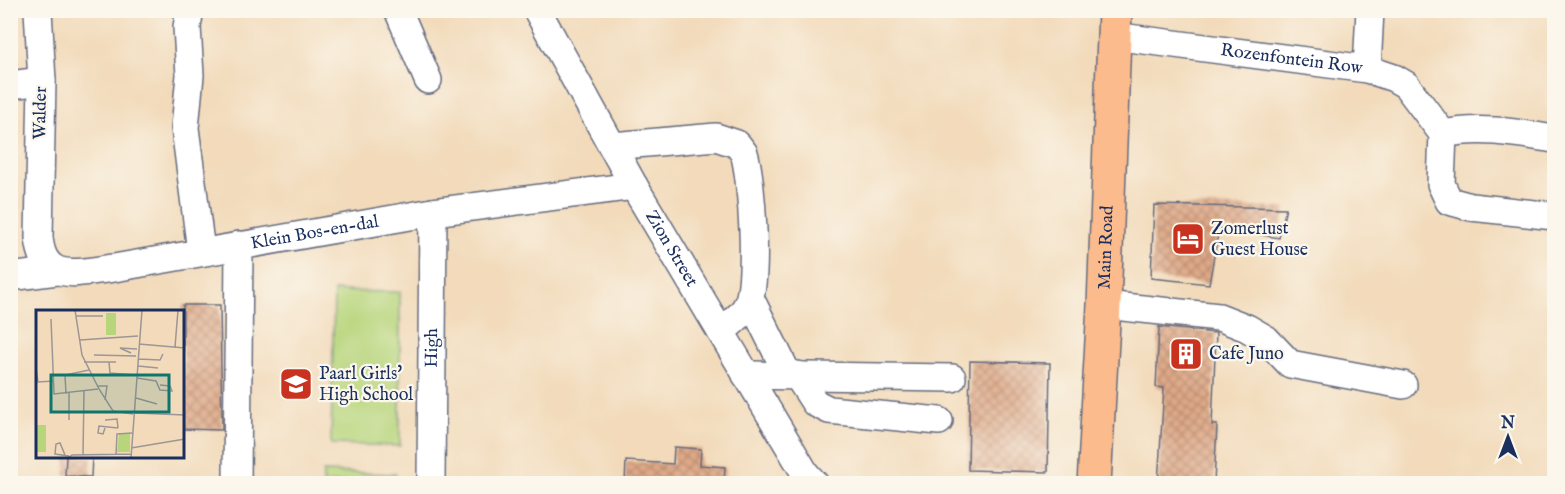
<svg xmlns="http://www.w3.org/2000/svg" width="1565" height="494" font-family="'IM FELL English',serif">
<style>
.pitch{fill:#b7d57b;stroke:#69826c;stroke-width:1.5}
.building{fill:url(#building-cross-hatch)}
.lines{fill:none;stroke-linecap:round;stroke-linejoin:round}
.minor-casing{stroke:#666b7e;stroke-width:30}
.major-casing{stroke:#666b7e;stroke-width:36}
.minor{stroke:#fff;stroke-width:27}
.major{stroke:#fbbb8c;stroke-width:33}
.labels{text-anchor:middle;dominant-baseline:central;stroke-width:4.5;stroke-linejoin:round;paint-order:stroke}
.street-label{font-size:18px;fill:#1b2f5e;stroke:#fbf7ec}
.poi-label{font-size:18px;fill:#1b2f5e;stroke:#fbf7ec;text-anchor:start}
.inset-road{fill:none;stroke:#9c9695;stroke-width:1.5}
.view{fill:#0f766e;fill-opacity:0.15;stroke:#0f766e;stroke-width:3}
.inset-edge{fill:none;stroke:#1b2f5e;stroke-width:3}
</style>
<defs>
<pattern id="building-cross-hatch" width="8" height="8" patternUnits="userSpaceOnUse" patternTransform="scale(1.5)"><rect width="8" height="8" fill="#dfa987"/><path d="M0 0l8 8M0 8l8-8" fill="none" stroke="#b48a72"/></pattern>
</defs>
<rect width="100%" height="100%" fill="#fbf7ec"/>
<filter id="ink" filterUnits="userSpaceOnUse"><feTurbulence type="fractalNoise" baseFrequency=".0167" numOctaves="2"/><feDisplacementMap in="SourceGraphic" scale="12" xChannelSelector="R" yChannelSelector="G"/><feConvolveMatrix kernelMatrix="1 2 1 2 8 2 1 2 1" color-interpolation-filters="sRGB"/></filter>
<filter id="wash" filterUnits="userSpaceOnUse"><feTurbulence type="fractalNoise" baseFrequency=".008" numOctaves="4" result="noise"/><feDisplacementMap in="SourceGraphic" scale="24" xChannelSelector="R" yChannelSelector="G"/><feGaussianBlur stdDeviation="1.35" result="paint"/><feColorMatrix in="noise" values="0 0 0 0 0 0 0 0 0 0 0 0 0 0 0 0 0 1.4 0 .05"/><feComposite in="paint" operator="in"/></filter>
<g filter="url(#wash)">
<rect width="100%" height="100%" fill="#f2daba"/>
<path class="pitch" d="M334 291 400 292V446L331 444Z
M323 472 396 474V483H323Z"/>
<g id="blocks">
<path class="building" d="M1154 205 1286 208 1279 238 1219 228 1209 284 1151 278Z
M183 305H220L222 430 183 429Z
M1159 327 1216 333 1212 425H1217L1214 483H1158L1164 388 1156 387Z
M970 361 1050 363 1048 472 968 470Z
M674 447 701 449 700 465 725 467 724 483H625L626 461 673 464Z
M66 456H92L91 477 65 476Z"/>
</g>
</g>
<g filter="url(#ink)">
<use href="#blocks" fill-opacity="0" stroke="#666b7e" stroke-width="1.5"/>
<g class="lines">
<defs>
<g id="minor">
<path id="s1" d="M38 10 42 81 39 237C43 285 78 272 114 268L433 212 634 186"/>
<path d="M190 10 187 27 190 75 185 128 201 251"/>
<path d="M398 10 428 80"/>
<path id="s2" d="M537 10 634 186 805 473 815 484"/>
<path id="s3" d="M1113 36 1367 69 1394 78 1406 85 1443 134 1441 184 1449 201 1471 207 1554 216"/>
<path d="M1367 69 1370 10"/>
<path d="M10 85 42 81"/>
<path d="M1443 134C1481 126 1517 133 1554 139"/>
<path d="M612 146 716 137 737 144 744 153C752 177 759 284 747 305 742 316 729 324 721 332"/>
<path d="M10 277 57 271"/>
<path d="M750 298 788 375"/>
<path d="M1104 305 1219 317 1247 328 1266 339 1290 364 1403 385"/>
<path d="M746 375 952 378"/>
<path d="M797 375 815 403 829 410 939 421"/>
<path d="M237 484 239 245"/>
<path id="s4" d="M431 484 433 212"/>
</g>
<g id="major">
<path id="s5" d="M1094 484 1104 305 1115 10"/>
</g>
</defs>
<use href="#minor" class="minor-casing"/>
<use href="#major" class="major-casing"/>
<use href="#minor" class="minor"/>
<use href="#major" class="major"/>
</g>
</g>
<defs>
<symbol id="hotel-square" viewBox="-11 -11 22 22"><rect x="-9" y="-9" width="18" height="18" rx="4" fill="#c8321e" stroke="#fbf7ec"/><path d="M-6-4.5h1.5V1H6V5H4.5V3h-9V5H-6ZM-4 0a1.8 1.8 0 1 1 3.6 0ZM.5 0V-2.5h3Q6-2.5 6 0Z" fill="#fff"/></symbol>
<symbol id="building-square" viewBox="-11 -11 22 22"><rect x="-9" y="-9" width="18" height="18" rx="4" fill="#c8321e" stroke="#fbf7ec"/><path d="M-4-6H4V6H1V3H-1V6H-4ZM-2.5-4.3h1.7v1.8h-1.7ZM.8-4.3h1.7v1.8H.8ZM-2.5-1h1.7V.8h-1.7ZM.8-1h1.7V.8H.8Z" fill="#fff"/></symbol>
<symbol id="school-square" viewBox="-11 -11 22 22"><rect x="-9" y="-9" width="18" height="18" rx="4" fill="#c8321e" stroke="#fbf7ec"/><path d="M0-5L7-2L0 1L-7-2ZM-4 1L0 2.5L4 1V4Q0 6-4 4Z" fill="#fff"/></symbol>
</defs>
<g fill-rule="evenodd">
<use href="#hotel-square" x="1169" y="220" width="38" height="38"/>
<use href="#building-square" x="1167" y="335" width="38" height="38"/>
<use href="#school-square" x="277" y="365" width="38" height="38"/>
</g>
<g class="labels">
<g class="street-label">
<text stroke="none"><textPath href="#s3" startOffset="180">Rozenfontein Row</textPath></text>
<text transform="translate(41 113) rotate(-89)">Walder</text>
<text stroke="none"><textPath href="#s1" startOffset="528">Klein Bos-en-dal</textPath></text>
<text stroke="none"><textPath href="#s5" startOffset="237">Main Road</textPath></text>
<text stroke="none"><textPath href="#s2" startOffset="274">Zion Street</textPath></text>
<text stroke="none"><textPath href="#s4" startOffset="136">High</textPath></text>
</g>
<g class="poi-label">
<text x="1211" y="229">Zomerlust<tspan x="1211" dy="21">Guest House</tspan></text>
<text x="1209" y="354">Cafe Juno</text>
<text x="319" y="374">Paarl Girls'<tspan x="319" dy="21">High School</tspan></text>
</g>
</g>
<g transform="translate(36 310)">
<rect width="148" height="148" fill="#f2daba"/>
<path d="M83 124H94V142H81Z" fill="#b7d57b"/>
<path d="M70 3H80V14H75H80V25H70ZM0 115H10V142H0Z" fill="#b7d57b"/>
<path class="inset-road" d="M39 0 46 45 63 79 77 101 97 104M40 6H67M15 9 18 84 62 79M44 30 102 26M103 34 149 38M139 37 142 0M95 43 84 38 101 39M58 45 100 46M102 49 124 50 127 44M48 52H80M73 52 74 63 99 65M102 56 122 58M0 59 2 72 18 71M101 68 120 71 124 80 136 81 134 76 124 75M61 76H71L69 90M30 84 29 65 53 60M100 88 121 94M99 103 149 105M33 110V83M69 110 81 109 82 118M69 118 67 124 62 123 63 116 82 118M95 138 149 129M80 144 81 124 96 123M29 145 24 133 20 134 19 144 33 146M47 145 48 81M32 148 36 145 95 144M95 148 106 0"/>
<path class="view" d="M15 65H133V102H15Z"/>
<rect width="148" height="148" class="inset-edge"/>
</g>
<rect width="1565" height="494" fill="none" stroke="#fbf7ec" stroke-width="36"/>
<g transform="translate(1508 437)" stroke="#fbf7ec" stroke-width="4.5" paint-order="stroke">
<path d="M0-4.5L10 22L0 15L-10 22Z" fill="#1b2f5e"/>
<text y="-9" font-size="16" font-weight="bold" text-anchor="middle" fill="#1b2f5e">N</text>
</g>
</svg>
